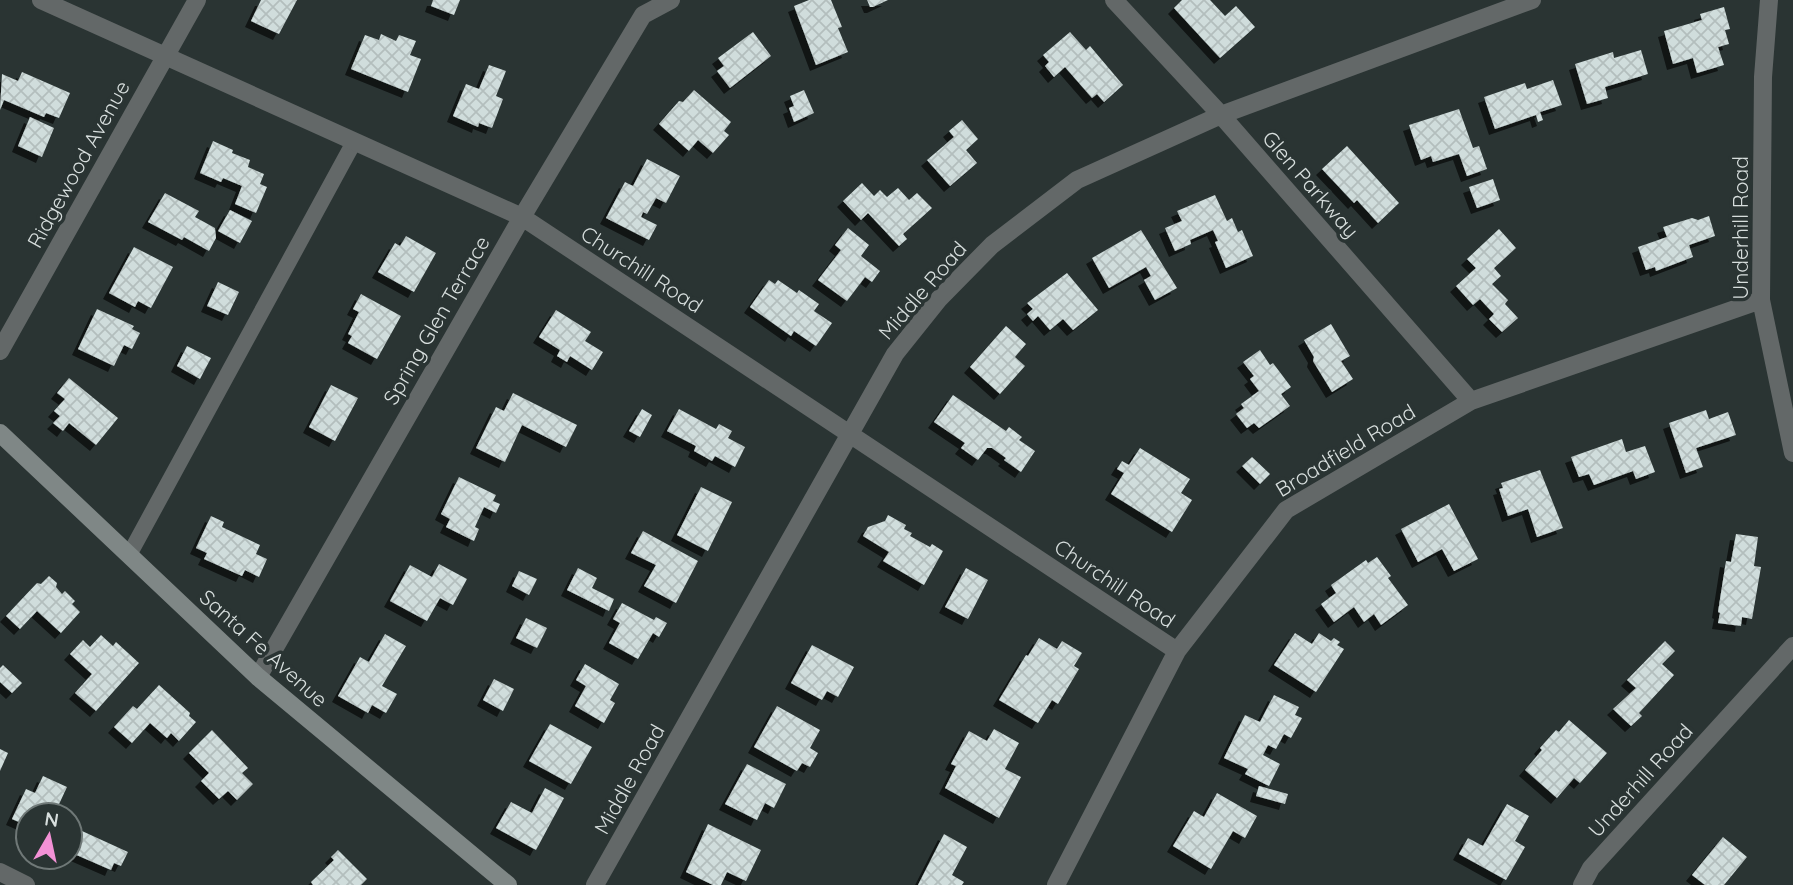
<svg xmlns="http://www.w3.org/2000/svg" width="1793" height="885" font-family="Quicksand,sans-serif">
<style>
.building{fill:url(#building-cross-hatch);filter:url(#shadow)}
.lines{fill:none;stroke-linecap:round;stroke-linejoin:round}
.lane{stroke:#636868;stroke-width:16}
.street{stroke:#636868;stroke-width:18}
.secondary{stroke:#7f8786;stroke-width:18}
.labels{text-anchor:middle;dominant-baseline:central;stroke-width:7;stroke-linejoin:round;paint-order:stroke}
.street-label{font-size:21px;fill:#d7dedd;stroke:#2a3433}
</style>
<defs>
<pattern id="building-cross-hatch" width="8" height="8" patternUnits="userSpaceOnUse" patternTransform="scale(1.75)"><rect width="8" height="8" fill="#d0dddc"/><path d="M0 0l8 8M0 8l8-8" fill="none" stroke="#b3bebd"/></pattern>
<filter id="shadow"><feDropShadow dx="-6" dy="6" stdDeviation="0" flood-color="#0009"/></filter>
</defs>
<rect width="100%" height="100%" fill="#2a3433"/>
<path class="building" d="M261 0H297L279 34 251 21Z
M433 0H460L454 15 431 6Z
M809 0H831L842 27 838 28 848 52 816 65 794 6Z
M867 0H888L873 7H870Z
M1182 0H1210L1225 16 1236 6 1255 27 1220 58 1174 8Z
M1724 7 1730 29 1725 30 1729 44 1718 47 1724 65 1697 73 1693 58 1673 64 1664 31 1702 20 1700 14Z
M753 32 771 56 730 88 717 71 724 66 718 58Z
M1070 32 1086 50 1090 46 1123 85 1104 102 1097 94 1092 98 1065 67 1054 77 1045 66 1049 62 1043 55Z
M381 34 396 41 399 35 416 41 410 55 421 59 408 92 351 69 365 35 379 40Z
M1641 50 1648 74 1605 87 1608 98 1587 104 1575 64 1613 52 1614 58Z
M489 65 506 71 496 96 503 99 492 128 479 123 478 127 453 116 466 84 479 89Z
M22 72 70 93 59 118 46 113 44 117 4 100 0 110 2 74 18 81Z
M1553 80 1562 105 1540 112 1543 120 1538 122 1536 115 1495 129 1484 97 1525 83 1527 89Z
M694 90 731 122 724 131 729 135 713 153 698 140 689 151 659 124 679 101 683 102Z
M804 90 814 113 794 122 789 108 794 106 790 96Z
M1459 109 1473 148 1479 146 1487 169 1467 176 1459 154 1433 162 1431 156 1421 160 1409 125Z
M30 117 54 128 42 157 18 146Z
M962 120 978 139 966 150 977 163 950 186 927 160 954 137 949 131Z
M213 141 233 150 232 153 250 160 248 167 264 174 260 184 267 187 256 213 235 204 242 186 223 178 221 182 200 173Z
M1347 146 1399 203 1378 223 1357 200 1354 203 1322 169Z
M647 159 680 176 666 203 656 198 647 214 643 212 641 217 657 225 649 240 606 218 625 182 633 186Z
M1493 179 1500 200 1477 208 1469 187Z
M862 183 874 196 880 190 887 197 898 188 909 200 917 193 932 208 903 234 907 239 899 246 868 213 861 220 843 201Z
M165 193 199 211 195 217 215 228 216 238 209 251 184 237 182 240 148 222Z
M1215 195 1227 221 1232 218 1238 232 1242 230 1253 256 1226 268 1215 242 1218 241 1213 230 1190 240 1191 244 1175 251 1165 228 1182 221 1177 211Z
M230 210 252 221 240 243 218 231Z
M1709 216 1715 236 1689 245 1693 257 1656 271 1655 267 1646 270 1638 247 1667 237 1663 227 1692 218 1698 220Z
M848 228 869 245 861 256 880 271 872 282 865 277 847 301 818 280 841 250 835 245Z
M1499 229 1516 248 1494 268 1501 276 1492 284 1508 300 1505 304 1518 318 1502 332 1489 319 1494 314 1480 299 1473 305 1456 286 1476 268 1467 259Z
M1141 230 1177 288 1155 300 1144 280 1151 276 1146 267 1109 288 1092 258Z
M406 236 436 253 414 292 378 272 395 243 400 246Z
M134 247 173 267 151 308 138 301 135 307 109 293Z
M1067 273 1098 310 1073 330 1063 319 1050 330 1038 316 1033 321 1027 314 1033 309 1027 303Z
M769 280 775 284 778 280 797 293 799 290 819 304 814 311 832 323 816 346 794 331 791 336 750 307Z
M218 282 239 292 228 315 207 306Z
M361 294 401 316 377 359 348 343 352 336 348 334 359 312 353 309Z
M97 309 134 326 132 329 140 333 132 349 124 345 114 366 78 349Z
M556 310 591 332 585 341 603 352 592 370 570 356 567 362 557 356 560 350 539 337Z
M1331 324 1350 356 1341 361 1353 379 1332 392 1313 361 1314 357 1304 340Z
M1006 326 1026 344 1015 357 1025 366 1000 394 970 367Z
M187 346 211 358 200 379 177 366Z
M1260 350 1270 365 1273 363 1291 387 1281 394 1290 406 1259 428 1254 423 1247 428 1236 414 1244 408 1241 404 1259 391 1250 379 1254 376 1243 362Z
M69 378 118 418 96 445 69 423 63 431 53 423 60 416 54 411 65 399 57 393Z
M331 385 358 398 335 441 309 427Z
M513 393 577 425 566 447 522 425 505 462 476 448 496 407 504 411Z
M953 395 1006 431 1009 427 1022 437 1019 440 1035 451 1021 472 1004 460 1006 458 992 448H987L978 460 961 448 965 443 934 422Z
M642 409 652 415 640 437 629 431Z
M679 409 716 429 719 424 732 431 728 438 745 447 735 467 715 456 712 461 694 451 696 446 667 431Z
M1706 410 1709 419 1728 412 1736 435 1696 448 1703 467 1686 473 1669 423Z
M1622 439 1626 452 1645 446 1655 472 1636 479 1633 471 1594 485 1589 474 1579 477 1571 457Z
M1140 448 1190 479 1181 493 1192 500 1172 532 1111 494 1124 473 1117 469 1122 461 1129 465Z
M1252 457 1270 474 1260 484 1242 466Z
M1540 470 1563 528 1537 537 1528 509 1508 516 1499 489 1503 488 1501 483Z
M459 477 496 495 493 501 500 504 496 513 484 507 475 527 479 529 474 541 446 527 450 519 441 514Z
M701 487 732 502 708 551 677 535Z
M1449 504 1478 559 1454 571 1442 549 1418 562 1401 529Z
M888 515 906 525 904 529 912 533 910 536 930 547 932 544 943 551 924 585 883 561 889 552 863 536 868 527 885 521Z
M211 516 224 522 222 527 260 545 256 554 267 559 259 577 245 570 242 576 204 559 207 553 196 548Z
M643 531 698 561 676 603 644 586 656 565 631 553Z
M1736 534 1758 537 1754 566 1761 567 1752 619 1742 617 1741 626 1718 623 1720 613 1718 612 1726 561 1731 562Z
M1377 557 1391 576 1388 578 1408 605 1381 625 1374 614 1364 622 1354 607 1334 622 1321 604 1336 593 1331 585 1366 560 1368 563Z
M439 564 467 579 453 605 440 598 427 621 390 601 410 565 432 577Z
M578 568 597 578 592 588 614 599 609 611 567 590Z
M966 568 988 580 968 619 945 607Z
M519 571 537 579 529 595 512 586Z
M49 576 57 583 56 587 62 594 65 591 75 601 72 604 80 612 61 633 37 611 20 629 6 616 37 583 41 584Z
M622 603 654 620 656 617 667 623 659 637 653 633 638 659 609 643 620 623 613 619Z
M526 618 547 628 537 648 516 638Z
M1295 633 1312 644 1319 633 1331 641 1334 638 1340 642 1337 645 1344 649 1316 692 1274 665Z
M385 634 406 646 382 686 397 694 386 713 372 705 368 713 338 696 360 657 369 662Z
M101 635 113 646 116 642 139 663 96 711 75 693 92 674 70 654 83 640 90 647Z
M1039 638 1057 649 1062 641 1082 653 1074 666 1079 669 1058 704 1052 700 1038 723 999 700 1026 655 1028 656Z
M1665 641 1675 651 1662 664 1674 675 1639 713 1642 716 1631 726 1613 709 1636 688 1627 680Z
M812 645 854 667 838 697 827 691 822 700 791 683Z
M585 664 619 684 610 700 615 703 604 723 575 706 586 686 576 680Z
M3 665 22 683 12 693 0 682V668Z
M494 679 514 689 503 711 483 700Z
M159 685 190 713 189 716 196 722 179 741 171 733 167 738 150 723 132 743 114 727 133 706 137 709Z
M1274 695 1299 707 1295 715 1302 718 1291 738 1284 734 1276 749 1268 745 1263 755 1280 764 1269 786 1245 774 1248 769 1224 758 1245 715 1260 722Z
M777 706 820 730 810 748 818 753 810 767 802 763 797 771 754 747Z
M1569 720 1607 753 1580 783 1574 778 1557 798 1525 770 1542 750 1540 748 1556 730 1559 732Z
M550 724 592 747 571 784 529 761Z
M994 729 1019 743 1005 769 1021 777 999 818 945 788 956 766 951 764 969 731 987 741Z
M212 730 248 768 242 773 253 784 237 800 228 791 219 799 201 781 209 773 189 753Z
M0 749 8 753 0 771Z
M747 764 786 784 774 808 765 803 757 820 725 804Z
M43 776 67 787 54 815H28V826L12 819 26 789 35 793Z
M1259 786 1288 794 1285 804 1256 796Z
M545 788 564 798 536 850 496 828 511 802 532 813Z
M1217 793 1257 816 1245 838 1233 831 1211 869 1173 846 1194 811 1204 817Z
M1507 804 1529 816 1515 841 1525 847 1506 880 1459 854 1468 838 1483 846Z
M708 824 761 850 746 881 727 872 721 885H713L686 872Z
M82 831 128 852 121 866 114 863 111 870 72 853Z
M944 834 967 847 952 875 964 882 962 885H918Z
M1723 837 1747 857 1724 885H1705L1692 875Z
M338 850 367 879 361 885H313L311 882 334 860 331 857Z"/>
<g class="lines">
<path class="lane" d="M129 555 354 142"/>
<path class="street" d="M41 0 522 217 1177 651
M1114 0 1221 115 1471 401
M1769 0 1763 77 1761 300 1793 453
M0 351 197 0
M258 677 522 217 643 15 671 0
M0 872 26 885
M595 885 895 354 939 299 992 245 1077 180 1221 115 1532 0
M1056 885 1177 651 1286 510 1471 401 1761 300
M1582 885 1591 868 1793 646"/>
<path class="secondary" d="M0 433 258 677 508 885"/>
</g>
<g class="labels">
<g class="street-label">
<text transform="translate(78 164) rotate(-61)">Ridgewood Avenue</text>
<text transform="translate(1311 184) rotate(49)">Glen Parkway</text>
<text transform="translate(1740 228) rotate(-90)">Underhill Road</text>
<text transform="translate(642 269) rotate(33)">Churchill Road</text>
<text transform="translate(922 290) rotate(-49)">Middle Road</text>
<text transform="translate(436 320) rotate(-60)">Spring Glen Terrace</text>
<text transform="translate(1345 450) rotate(-31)">Broadfield Road</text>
<text transform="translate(1115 583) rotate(34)">Churchill Road</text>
<text transform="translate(264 648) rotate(42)">Santa Fe Avenue</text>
<text transform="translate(629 779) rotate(-61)">Middle Road</text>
<text transform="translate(1640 780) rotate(-48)">Underhill Road</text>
</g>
</g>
<g transform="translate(49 836) rotate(9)"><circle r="33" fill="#2a3433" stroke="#6f7877" stroke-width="2"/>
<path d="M0-5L12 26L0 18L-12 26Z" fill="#f391d6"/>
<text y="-10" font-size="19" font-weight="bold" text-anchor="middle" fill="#d7dedd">N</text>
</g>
</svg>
